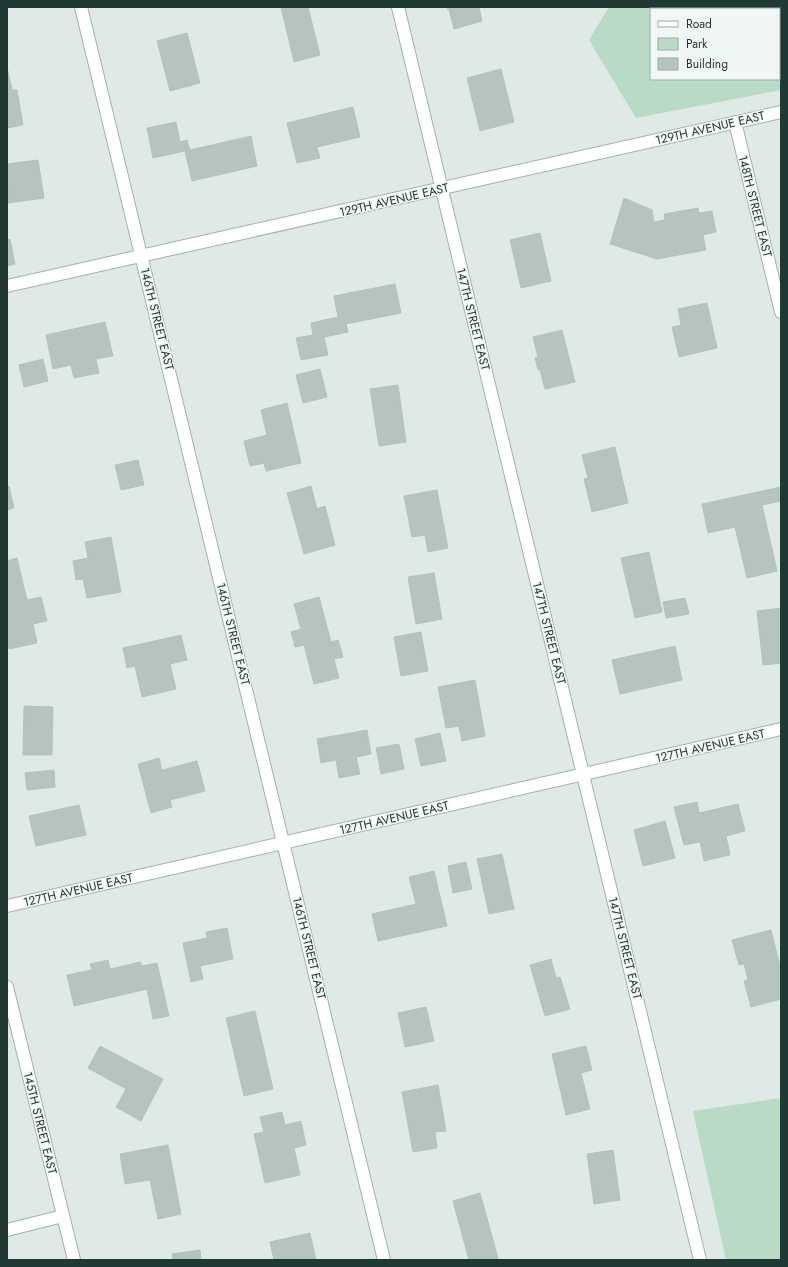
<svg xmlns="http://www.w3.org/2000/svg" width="788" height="1267" font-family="Jost,sans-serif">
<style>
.green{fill:#b9dac4;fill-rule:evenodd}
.building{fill:#b5c4bf;stroke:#b2c3bd}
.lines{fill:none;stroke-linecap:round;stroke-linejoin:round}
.street-casing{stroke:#a2b1ad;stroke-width:14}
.street{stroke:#fff;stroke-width:12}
.labels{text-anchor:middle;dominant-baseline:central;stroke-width:3;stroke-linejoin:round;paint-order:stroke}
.street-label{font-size:12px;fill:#213934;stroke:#eff6f3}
</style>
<rect width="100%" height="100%" fill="#dfeae6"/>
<path class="green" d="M609 7H781V90L636 118 589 40ZM651 9H779V79H651Z
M781 1098V1260H726L693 1111Z"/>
<path class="building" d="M281 7H308L320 55 294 62Z
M447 7H479L482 21 454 29 449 9 448 10Z
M187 33 200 83 170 91 157 41Z
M501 69 514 122 480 131 467 78Z
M7 71H8L12 90H17L23 125 7 128Z
M353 107 360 137 317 147 320 158 297 163 287 123Z
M176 122 180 142 187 140 190 150 251 136 257 166 192 181 185 151 153 158 147 128Z
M38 160 44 198 8 203 7 164Z
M624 198 652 210 654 222 665 220 664 214 698 208 699 213 712 211 716 232 703 235 706 250 657 259 610 244Z
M540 233 551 281 521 288 510 240Z
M10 239 15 264 7 266V240Z
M395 284 401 313 346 324 348 332 324 337 328 355 301 360 296 338 313 335 311 323 338 317 334 296Z
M707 303 717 348 679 357 672 327 681 325 678 309Z
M105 322 113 356 96 359 99 373 74 378 71 365 53 369 46 335Z
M562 330 575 382 545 389 540 370H538L535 358 538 357 533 337Z
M43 359 48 381 24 387 19 365Z
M320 369 327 397 303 403 296 375Z
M398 385 406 442 379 446 370 389Z
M287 403 301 463 266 471 264 463 250 466 244 441 267 435 261 410Z
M615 447 628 503 592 512 584 479 588 478 582 455Z
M138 460 144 485 121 490 115 465Z
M9 486 14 508 7 510V487Z
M311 486 317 509 325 506 335 545 304 554 287 493Z
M781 487V501L762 505 777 571 747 578 735 527 708 533 702 504Z
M437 490 448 548 428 552 425 535 412 537 404 496Z
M111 537 121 592 87 598 83 579 76 580 73 561 88 558 85 542Z
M649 552 662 612 635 618 621 558Z
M17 558 27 600 41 597 47 621 33 624 37 643 9 649 7 641V561Z
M434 573 442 619 416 624 408 577Z
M319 597 331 642 338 640 343 657 334 659 339 678 314 684 304 645 295 647 291 632 301 629 294 604Z
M685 598 689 614 666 618 663 602Z
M781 608V663L763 665 757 611Z
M421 632 428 671 401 676 394 637Z
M181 635 187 660 170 664 176 689 142 697 135 666 127 668 123 648Z
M675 646 682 680 620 694 612 660Z
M475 680 485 736 462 741 459 726 446 728 438 687Z
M24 706 53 707 52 755H23Z
M367 730 371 754 356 757 360 774 339 778 336 760 321 763 317 739Z
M440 733 446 761 421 766 415 739Z
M399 744 404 769 381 774 376 748Z
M159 758 162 770 197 761 205 791 170 800 172 807 151 813 138 764Z
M54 770 55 787 27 790 25 773Z
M697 802 699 813 738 804 745 831 726 836 730 855 704 861 700 842 684 845 674 807Z
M79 805 86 835 36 846 29 816Z
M665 821 675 858 643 866 634 830Z
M502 854 514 909 489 914 477 859Z
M466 862 472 889 453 893 448 866Z
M434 871 447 926 378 941 372 914 416 904 409 877Z
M227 928 233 959 200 966 203 979 191 982 183 943 207 938 206 932Z
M771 930 781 970V999L751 1007 744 981 748 980 744 964 739 965 732 940Z
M551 959 556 978 560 977 570 1009 545 1016 530 965Z
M108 960 110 969 140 962 142 966 157 963 169 1016 153 1019 147 989 74 1006 67 975 92 970 90 964Z
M426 1007 434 1041 405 1047 398 1013Z
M255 1011 273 1089 244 1096 226 1018Z
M100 1046 163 1079 141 1121 116 1107 126 1089 88 1068Z
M586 1046 592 1070 581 1073 590 1109 566 1115 552 1054Z
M438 1085 446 1131 435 1132 437 1148 413 1152 402 1092Z
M282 1112 285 1125 301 1121 306 1145 294 1148 300 1175 265 1183 254 1134 264 1132 260 1117Z
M168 1145 181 1214 158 1219 150 1180 125 1184 120 1154Z
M613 1150 620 1200 594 1204 587 1154Z
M480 1193 498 1258 492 1260H469L453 1201Z
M310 1233 316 1260H274L270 1242Z
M200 1250 201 1260H173L172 1254Z"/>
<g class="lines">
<defs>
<path id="street" d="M81 7 384 1260
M398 7 700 1260
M735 122 781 312
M7 286 781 112
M7 906 781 729
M7 987 74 1260
M7 1230 63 1216"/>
</defs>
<use href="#street" class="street-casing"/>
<use href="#street" class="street"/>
</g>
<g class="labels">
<g class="street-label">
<text transform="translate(710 128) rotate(-13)">129TH AVENUE EAST</text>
<text transform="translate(394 200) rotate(-13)">129TH AVENUE EAST</text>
<text transform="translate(755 206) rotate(76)">148TH STREET EAST</text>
<text transform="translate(157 319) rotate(76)">146TH STREET EAST</text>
<text transform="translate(473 319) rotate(76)">147TH STREET EAST</text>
<text transform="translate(549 633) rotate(76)">147TH STREET EAST</text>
<text transform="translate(233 634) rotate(76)">146TH STREET EAST</text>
<text transform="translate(710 746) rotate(-13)">127TH AVENUE EAST</text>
<text transform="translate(394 818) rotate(-13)">127TH AVENUE EAST</text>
<text transform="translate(78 890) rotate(-13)">127TH AVENUE EAST</text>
<text transform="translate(309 948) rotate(76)">146TH STREET EAST</text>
<text transform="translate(625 948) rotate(76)">147TH STREET EAST</text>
<text transform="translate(40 1123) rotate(76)">145TH STREET EAST</text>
</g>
</g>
<rect width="788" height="1267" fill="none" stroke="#213934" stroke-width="16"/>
<rect x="650" y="8" width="130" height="72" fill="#eff6f3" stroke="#9daaa7"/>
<rect x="658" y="21" width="20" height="6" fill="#ffffff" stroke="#9daaa7"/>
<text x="686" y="28" font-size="12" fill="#213934">Road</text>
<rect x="658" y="38" width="20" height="12" fill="#b9dac4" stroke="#9daaa7"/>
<text x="686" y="48" font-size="12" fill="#213934">Park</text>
<rect x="658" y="58" width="20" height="12" fill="#b5c4bf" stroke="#9daaa7"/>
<text x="686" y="68" font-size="12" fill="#213934">Building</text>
</svg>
